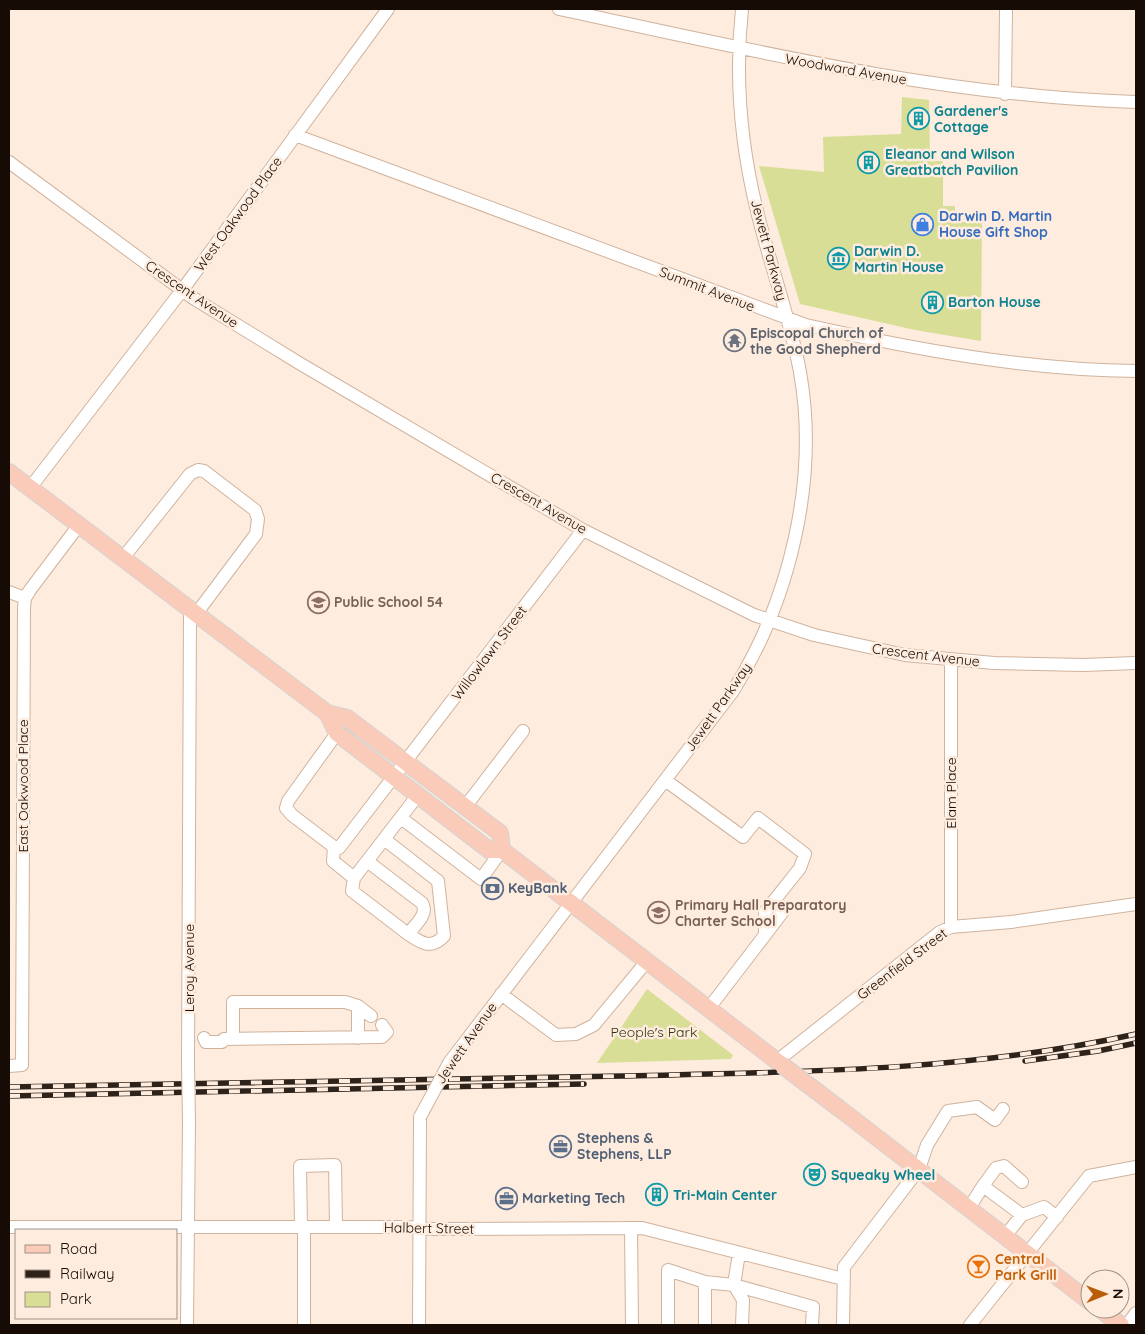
<svg xmlns="http://www.w3.org/2000/svg" width="1145" height="1334" font-family="Quicksand,sans-serif">
<style>
.green{fill:#d8de96}
.lines{fill:none;stroke-linecap:round;stroke-linejoin:round}
.minor-casing{stroke:#d0b39d;stroke-width:14}
.major-casing{stroke:#d5d3d2;stroke-width:18}
.minor{stroke:#fff;stroke-width:12}
.major{stroke:#facbb8;stroke-width:16}
.rail-casing{stroke:#2e231b;stroke-width:5.5}
.rail{stroke:#feecde;stroke-width:4;stroke-dasharray:11;stroke-linecap:butt}
.minor-bridge-casing{stroke:#d0b39d;stroke-width:14;stroke-linecap:butt}
.major-bridge-casing{stroke:#d5d3d2;stroke-width:18;stroke-linecap:butt}
.minor-bridge{stroke:#fff;stroke-width:12}
.major-bridge{stroke:#facbb8;stroke-width:16}
.labels{text-anchor:middle;dominant-baseline:central;stroke-width:5;stroke-linejoin:round;paint-order:stroke}
.street-label{font-size:14px;fill:#160c05;stroke:#feecde}
.culture-label{font-size:14px;font-weight:bold;fill:#0d838f;stroke:#feecde;text-anchor:start}
.shop-label{font-size:14px;font-weight:bold;fill:#366cbe;stroke:#feecde;text-anchor:start}
.worship-label{font-size:14px;font-weight:bold;fill:#5b616d;stroke:#feecde;text-anchor:start}
.education-label{font-size:14px;font-weight:bold;fill:#785e54;stroke:#feecde;text-anchor:start}
.service-label{font-size:14px;font-weight:bold;fill:#4e5e75;stroke:#feecde;text-anchor:start}
.park-label{font-size:14px;fill:#2f310d;stroke:#feecde}
.food-label{font-size:14px;font-weight:bold;fill:#c56008;stroke:#feecde;text-anchor:start}
</style>
<rect width="100%" height="100%" fill="#feecde"/>
<path class="green" d="M902 97 929 100 930 161H943V206H955V222H982L981 341 915 330 800 304 759 166 824 172 823 137 901 134Z
M647 989 733 1055 731 1059 597 1063Z"/>
<g class="lines">
<defs>
<path id="minor" d="M559 9C750 50 940 96 1136 102
M1005 94 1006 9
M295 135 806 325C914 349 1025 370 1136 371
M9 162 193 298 299 363 583 530 754 615 814 635 905 655 994 663 1083 665 1136 663
M30 488 183 289 388 9
M123 558 190 474 198 470 204 471 255 510 258 519 256 534 196 614
M9 592 25 598
M951 660V927
M337 733 288 801 286 808 292 815 334 847 339 848 583 530
M665 780 743 837 758 818 805 854 800 868 765 912V935L709 1008
M465 807 523 731
M401 818 481 879 502 850
M384 839 438 881 444 936C431 950 421 943 408 934
M334 847 333 861 354 878 418 795
M354 878 352 891 408 934C415 925 429 914 422 903L367 861
M765 935 784 910
M501 994 556 1035 576 1034 594 1025 647 961
M204 1038 206 1042H222L224 1039 382 1037 387 1032 382 1025
M233 1038V1002H345L358 1006 371 1016
M358 1038V1006
M777 1061 940 932 951 927 1011 922 1136 904
M449 1063 733 691C790 600 819 479 800 372 790 318 770 265 757 211 741 146 735 75 742 9
M188 1064 190 611
M9 1066 22 1065 24 608 25 598 30 590 79 525
M1022 1182 1004 1166 996 1168 983 1186 1022 1215 1044 1207 1057 1217
M969 1208 983 1186
M9 1227H407L433 1229 642 1228 843 1279
M301 1227 300 1166 335 1165 336 1227
M631 1228 632 1325
M1005 1236 1022 1215
M739 1253 734 1285 743 1300 742 1325
M705 1282V1325
M187 1325 189 1122
M304 1325V1227
M419 1325 420 1117
M668 1325V1270L705 1282 734 1285 813 1307 812 1325
M843 1325 844 1267 919 1169 927 1145 948 1111 977 1107 995 1120 1003 1109
M970 1325 1089 1176 1136 1167
M1127 1325 1136 1313"/>
<path id="major" d="M9 472 327 713 347 718 500 833 502 850
M327 713 337 733 489 850H502L782 1065
M840 1109 1090 1302
M1100 1309 1121 1325"/>
</defs>
<use href="#minor" class="minor-casing"/>
<use href="#major" class="major-casing"/>
<use href="#minor" class="minor"/>
<use href="#major" class="major"/>
<defs>
<path id="rail" d="M1025 1061 1098 1051 1136 1043
M9 1087C213 1083 418 1080 622 1076 794 1072 967 1072 1136 1034
M9 1096 584 1084"/>
</defs>
<use href="#rail" class="rail-casing"/>
<use href="#rail" class="rail"/>
<defs>
<path id="minor-bridge" d="M188 1064 189 1122
M420 1117 449 1063"/>
<path id="major-bridge" d="M782 1065 840 1109"/>
</defs>
<use href="#minor-bridge" class="minor-bridge-casing"/>
<use href="#major-bridge" class="major-bridge-casing"/>
<use href="#minor-bridge" class="minor-bridge"/>
<use href="#major-bridge" class="major-bridge"/>
</g>
<defs>
<symbol id="building-ring" viewBox="-11 -11 22 22"><circle r="9.5" fill="#feecde" stroke="#0f9aa8" stroke-width="1.5"/><path d="M-4-6H4V6H1V3H-1V6H-4ZM-2.5-4.3h1.7v1.8h-1.7ZM.8-4.3h1.7v1.8H.8ZM-2.5-1h1.7V.8h-1.7ZM.8-1h1.7V.8H.8Z" fill="#0f9aa8"/></symbol>
<symbol id="shop-ring" viewBox="-11 -11 22 22"><circle r="9.5" fill="#feecde" stroke="#3f7fe0" stroke-width="1.5"/><path d="M-5-2.5h2.3a2.7 3.5 0 0 1 5.4 0H5L5.5 6h-11ZM-1.5-2.5h3a1.5 2.3 0 0 0-3 0Z" fill="#3f7fe0"/></symbol>
<symbol id="museum-ring" viewBox="-11 -11 22 22"><circle r="9.5" fill="#feecde" stroke="#0f9aa8" stroke-width="1.5"/><path d="M0-6L6-3V-2H-6V-3ZM-5-1h2V3h-2ZM-1-1h2V3h-2ZM3-1h2V3H3ZM-6 4H6V6H-6Z" fill="#0f9aa8"/></symbol>
<symbol id="temple-ring" viewBox="-11 -11 22 22"><circle r="9.5" fill="#feecde" stroke="#6b7280" stroke-width="1.5"/><path d="M0-6L5-2H3V0L6.5 2.5H4V6H1.5V3h-3V6H-4V2.5H-6.5L-3 0V-2H-5Z" fill="#6b7280"/></symbol>
<symbol id="school-ring" viewBox="-11 -11 22 22"><circle r="9.5" fill="#feecde" stroke="#8d6e63" stroke-width="1.5"/><path d="M0-5L7-2L0 1L-7-2ZM-4 1L0 2.5L4 1V4Q0 6-4 4Z" fill="#8d6e63"/></symbol>
<symbol id="bank-ring" viewBox="-11 -11 22 22"><circle r="9.5" fill="#feecde" stroke="#5c6f8a" stroke-width="1.5"/><path d="M-6-4H6V4H-6ZM0-2.3a2.3 2.3 0 1 0 0 4.6a2.3 2.3 0 1 0 0-4.6Z" fill="#5c6f8a"/></symbol>
<symbol id="office-ring" viewBox="-11 -11 22 22"><circle r="9.5" fill="#feecde" stroke="#5c6f8a" stroke-width="1.5"/><path d="M-6-3h4V-5.5h4V-3h4V5H-6ZM-1-4.5V-3h2v-1.5ZM-6 0V1H6V0Z" fill="#5c6f8a"/></symbol>
<symbol id="theatre-ring" viewBox="-11 -11 22 22"><circle r="9.5" fill="#feecde" stroke="#0f9aa8" stroke-width="1.5"/><path d="M-5-5.5Q0-4 5-5.5V0Q5 5 0 6Q-5 5-5 0ZM-3.3-2.5H-1v1.5H-3.3ZM1-2.5H3.3v1.5H1ZM-2.8 1Q0 5.5 2.8 1Z" fill="#0f9aa8"/></symbol>
<symbol id="bar-ring" viewBox="-11 -11 22 22"><circle r="9.5" fill="#feecde" stroke="#e8710a" stroke-width="1.5"/><path d="M-6-5H6L.8 .8V4.5H3.5V6h-7V4.5H-.8V.8Z" fill="#e8710a"/></symbol>
</defs>
<g fill-rule="evenodd">
<use href="#building-ring" x="906" y="106" width="25" height="25"/>
<use href="#building-ring" x="856" y="150" width="25" height="25"/>
<use href="#shop-ring" x="910" y="212" width="25" height="25"/>
<use href="#museum-ring" x="826" y="246" width="25" height="25"/>
<use href="#building-ring" x="920" y="290" width="25" height="25"/>
<use href="#temple-ring" x="722" y="328" width="25" height="25"/>
<use href="#school-ring" x="306" y="590" width="25" height="25"/>
<use href="#bank-ring" x="480" y="876" width="25" height="25"/>
<use href="#school-ring" x="646" y="900" width="25" height="25"/>
<use href="#office-ring" x="548" y="1134" width="25" height="25"/>
<use href="#theatre-ring" x="802" y="1162" width="25" height="25"/>
<use href="#building-ring" x="644" y="1182" width="25" height="25"/>
<use href="#office-ring" x="494" y="1186" width="25" height="25"/>
<use href="#bar-ring" x="966" y="1254" width="25" height="25"/>
</g>
<g class="labels">
<g class="street-label">
<text transform="translate(846 69) rotate(10)">Woodward Avenue</text>
<text transform="translate(238 214) rotate(-54)">West Oakwood Place</text>
<text transform="translate(769 250) rotate(75)">Jewett Parkway</text>
<text transform="translate(707 289) rotate(21)">Summit Avenue</text>
<text transform="translate(192 294) rotate(34)">Crescent Avenue</text>
<text transform="translate(539 503) rotate(30)">Crescent Avenue</text>
<text transform="translate(489 653) rotate(-53)">Willowlawn Street</text>
<text transform="translate(926 655) rotate(7)">Crescent Avenue</text>
<text transform="translate(718 707) rotate(-55)">Jewett Parkway</text>
<text transform="translate(23 786) rotate(-90)">East Oakwood Place</text>
<text transform="translate(951 793) rotate(-90)">Elam Place</text>
<text transform="translate(902 964) rotate(-37)">Greenfield Street</text>
<text transform="translate(189 968) rotate(-90)">Leroy Avenue</text>
<text transform="translate(466 1043) rotate(-55)">Jewett Avenue</text>
<text transform="translate(429 1228) rotate(1)">Halbert Street</text>
</g>
<g class="culture-label">
<text x="934" y="111">Gardener's<tspan x="934" dy="16">Cottage</tspan></text>
<text x="885" y="154">Eleanor and Wilson<tspan x="885" dy="16">Greatbatch Pavilion</tspan></text>
<text x="854" y="251">Darwin D.<tspan x="854" dy="16">Martin House</tspan></text>
<text x="948" y="302">Barton House</text>
<text x="831" y="1175">Squeaky Wheel</text>
<text x="673" y="1195">Tri-Main Center</text>
</g>
<g class="shop-label">
<text x="939" y="216">Darwin D. Martin<tspan x="939" dy="16">House Gift Shop</tspan></text>
</g>
<g class="worship-label">
<text x="750" y="333">Episcopal Church of<tspan x="750" dy="16">the Good Shepherd</tspan></text>
</g>
<g class="education-label">
<text x="334" y="602">Public School 54</text>
<text x="675" y="905">Primary Hall Preparatory<tspan x="675" dy="16">Charter School</tspan></text>
</g>
<g class="service-label">
<text x="508" y="888">KeyBank</text>
<text x="577" y="1138">Stephens &amp;<tspan x="577" dy="16">Stephens, LLP</tspan></text>
<text x="522" y="1198">Marketing Tech</text>
</g>
<g class="park-label">
<text x="654" y="1032">People's Park</text>
</g>
<g class="food-label">
<text x="995" y="1259">Central<tspan x="995" dy="16">Park Grill</tspan></text>
</g>
</g>
<rect width="1145" height="1334" fill="none" stroke="#160c05" stroke-width="20"/>
<rect x="15" y="1229" width="162" height="90" fill="#feecde" stroke="#a19287"/>
<rect x="25" y="1245" width="25" height="8" fill="#facbb8" stroke="#a19287"/>
<text x="60" y="1254" font-size="15" fill="#160c05">Road</text>
<rect x="25" y="1270" width="25" height="8" fill="#2e231b" stroke="#a19287"/>
<text x="60" y="1279" font-size="15" fill="#160c05">Railway</text>
<rect x="25" y="1292" width="25" height="15" fill="#d8de96" stroke="#a19287"/>
<text x="60" y="1304" font-size="15" fill="#160c05">Park</text>
<g transform="translate(1105 1294) rotate(89)"><circle r="24" fill="#feecde" stroke="#a19287"/>
<path d="M0-4L9 19L0 12L-9 19Z" fill="#b95d06"/>
<text y="-8" font-size="14" font-weight="bold" text-anchor="middle" fill="#160c05">N</text>
</g>
</svg>
